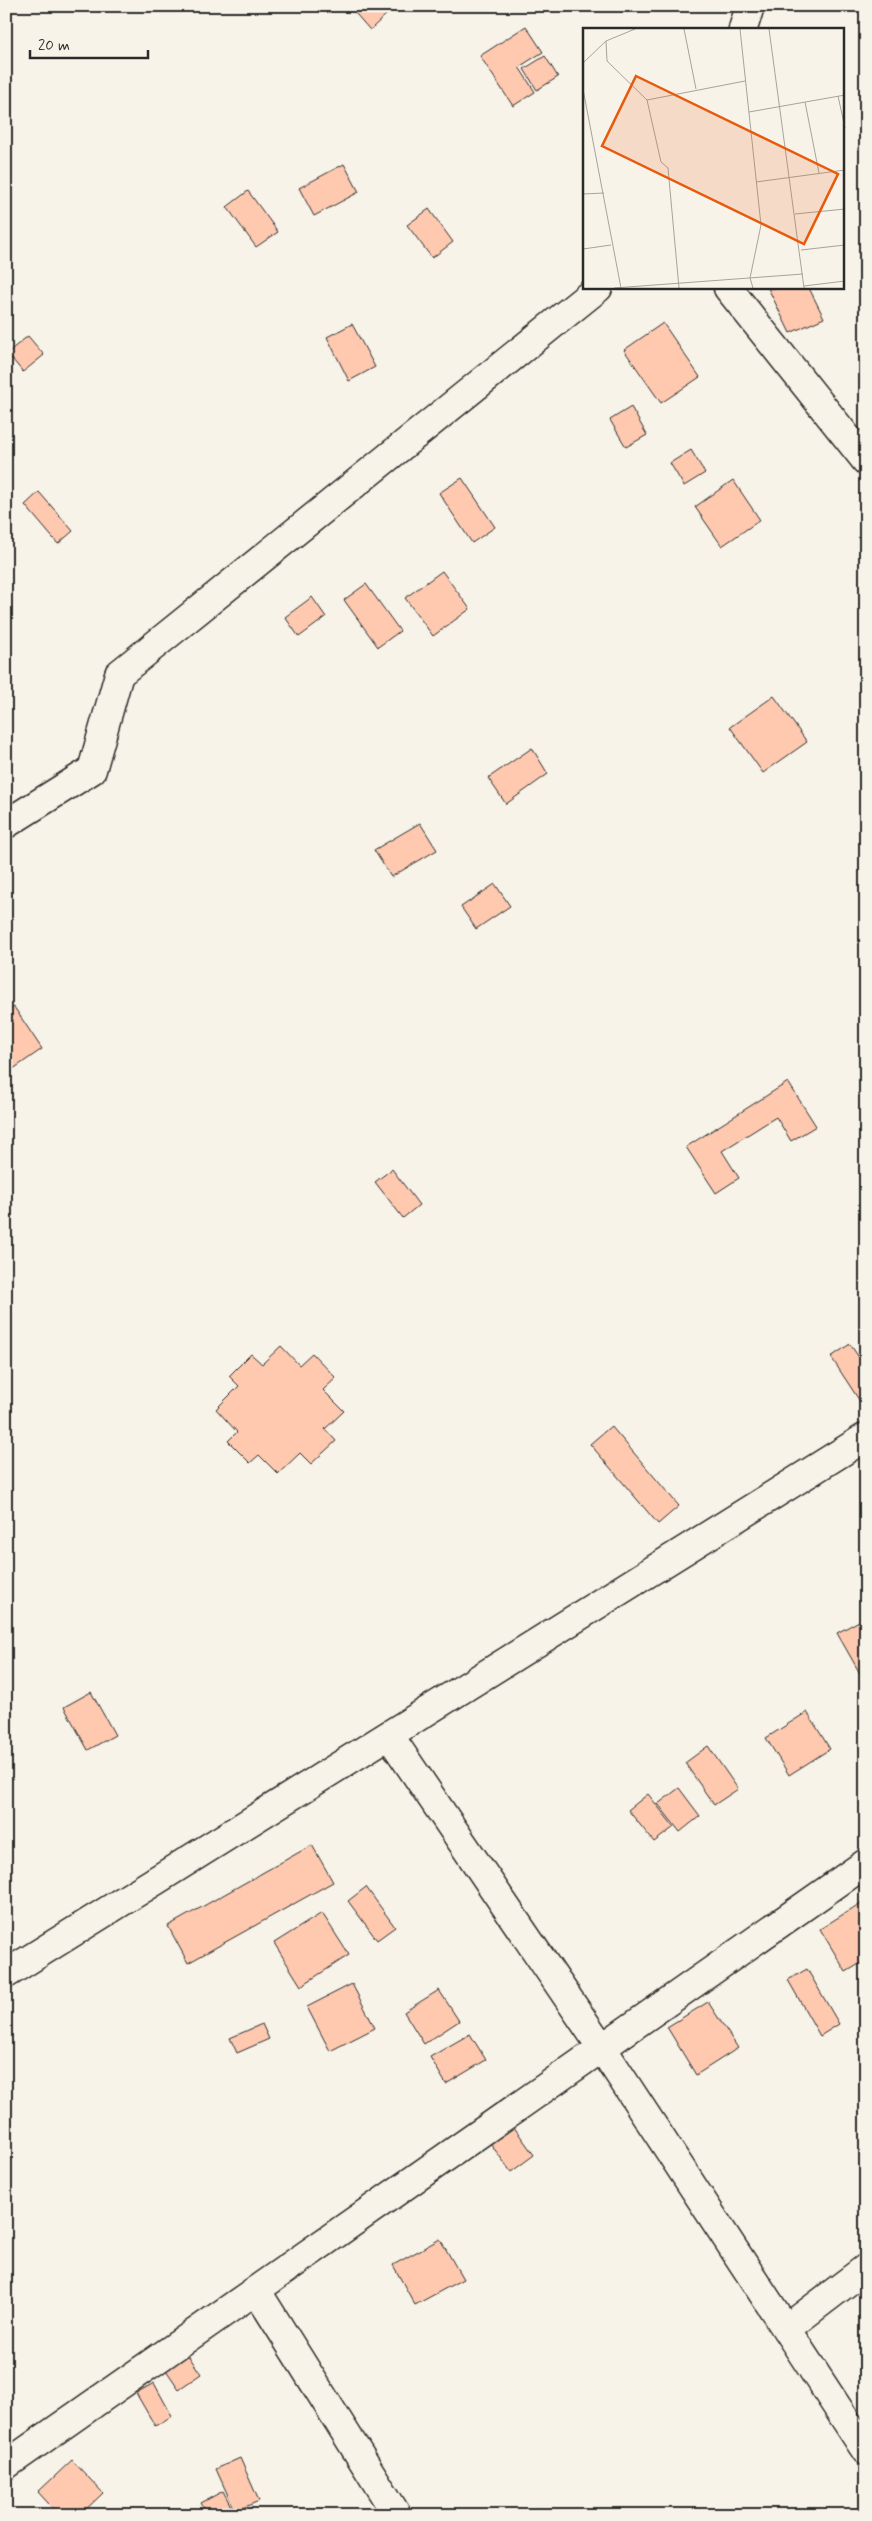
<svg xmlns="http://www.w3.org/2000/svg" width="872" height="2521" font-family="Mynerve,sans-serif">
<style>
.building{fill:#ffc9b0;stroke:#2b2b2b}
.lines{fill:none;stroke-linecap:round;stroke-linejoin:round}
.minor-casing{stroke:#2b2b2b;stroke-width:31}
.minor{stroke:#f7f3e8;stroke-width:28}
.inset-road{fill:none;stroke:#a5a39c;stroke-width:1}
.view{fill:#e8590c;fill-opacity:0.15;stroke:#e8590c;stroke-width:2.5}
.inset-edge{fill:none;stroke:#2b2b2b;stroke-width:2.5}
</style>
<rect width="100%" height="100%" fill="#f7f3e8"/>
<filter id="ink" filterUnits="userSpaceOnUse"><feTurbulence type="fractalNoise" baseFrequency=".02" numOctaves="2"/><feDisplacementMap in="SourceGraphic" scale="10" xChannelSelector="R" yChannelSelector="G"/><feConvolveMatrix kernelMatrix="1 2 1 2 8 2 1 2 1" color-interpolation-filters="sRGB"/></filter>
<g filter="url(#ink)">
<path class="building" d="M349 6H384L389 12 370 30Z
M526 26 543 52 519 67 535 92 513 106 480 56Z
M545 56 558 77 537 90 524 69Z
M344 164 359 192 314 216 299 188Z
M248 191 278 232 256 247 227 207Z
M429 209 453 242 432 258 407 225Z
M768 288H809L824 318 790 333Z
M663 323 700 377 661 403 624 350Z
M352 324 375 367 349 381 327 337Z
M28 336 44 355 23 372 7 353Z
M631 407 647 435 626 447 610 420Z
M691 450 705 473 684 486 670 463Z
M462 478 495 527 472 543 439 493Z
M733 480 760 520 722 546 695 507Z
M39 492 73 531 58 544 25 505Z
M442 571 470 609 433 636 405 598Z
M366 584 400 631 378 647 344 600Z
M312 597 326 617 299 637 285 617Z
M774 696 807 742 763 773 730 727Z
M532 748 548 774 506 804 488 778Z
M866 773V790L859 777Z
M420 823 437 850 391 877 374 850Z
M495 884 510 906 476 929 461 907Z
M14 1007 42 1049 6 1074V1013Z
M788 1082 816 1126 791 1141 776 1117 722 1151 739 1178 716 1193 686 1147Z
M392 1169 419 1205 403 1218 375 1182Z
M850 1344 866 1368 865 1409 831 1357Z
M281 1346 299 1365 312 1353 336 1378 323 1390 344 1411 325 1429 336 1441 311 1464 300 1453 278 1474 259 1455 250 1463 228 1441 237 1432 216 1409 239 1386 229 1376 251 1354 262 1364Z
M611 1426 679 1506 658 1524 590 1444Z
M861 1620 866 1629V1675L862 1677 837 1633Z
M91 1692 115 1735 88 1750 64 1707Z
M807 1712 830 1749 789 1775 766 1738Z
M708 1746 738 1789 714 1805 685 1763Z
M679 1788 700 1816 680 1832 658 1804Z
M648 1794 674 1827 654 1842 628 1810Z
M312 1845 333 1882 188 1963 168 1926Z
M366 1887 395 1927 377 1940 348 1901Z
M864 1901 866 1960 846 1972 820 1929Z
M322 1913 349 1955 301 1986 274 1943Z
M807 1969 839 2024 820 2036 788 1980Z
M352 1984 375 2028 330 2051 307 2007Z
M439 1990 459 2021 424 2044 404 2012Z
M708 2002 738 2048 696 2075 667 2027Z
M262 2024 269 2039 237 2053 230 2038Z
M470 2034 486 2060 446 2084 430 2057Z
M503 2112 534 2155 511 2172 480 2129Z
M440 2239 463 2279 415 2305 393 2265Z
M179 2342 201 2374 179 2389 157 2357Z
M154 2383 172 2416 155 2426 136 2393Z
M240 2458 259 2501 235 2511 216 2469Z
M72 2460 103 2493 80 2515H59L38 2492Z
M223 2491 234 2512 229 2515H208L201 2503Z"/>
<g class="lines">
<defs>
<path id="minor" d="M743 29 750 6
M728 288 866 461
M6 824 92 770 119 674 598 288
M389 1735 602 2048 866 2451
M6 1974 866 1437
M256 2290 397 2515
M786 2329 866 2268
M6 2465 866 1863"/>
</defs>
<use href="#minor" class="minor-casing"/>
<use href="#minor" class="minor"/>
</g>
</g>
<g transform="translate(583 28)">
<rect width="261" height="261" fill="#f7f3e8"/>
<path class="inset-road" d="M101 1 113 61M157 1 178 197 167 250 170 260M186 1 221 260M23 13 24 33 64 72 78 134 85 140 96 260M0 35 23 13 52 1M0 61 38 260M255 68 262 100M64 72 162 53M222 74 236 145M166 84 262 67M173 154 262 142M0 166 21 165M212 186 262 181M0 221 28 217M218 222 262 217M221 258 262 253M31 260 220 246"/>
<path class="view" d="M53 48 255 146 221 216 19 118Z"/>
<rect width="261" height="261" class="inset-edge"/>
</g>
<rect width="872" height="2521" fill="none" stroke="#f7f3e8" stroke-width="25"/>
<rect x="12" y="12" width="847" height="2496" fill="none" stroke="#2b2b2b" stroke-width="2" filter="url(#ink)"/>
<path d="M30 50v8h118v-8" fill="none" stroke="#2b2b2b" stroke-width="2.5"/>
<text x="38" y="50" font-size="15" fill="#2b2b2b" stroke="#f7f3e8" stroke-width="4" paint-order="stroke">20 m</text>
</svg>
